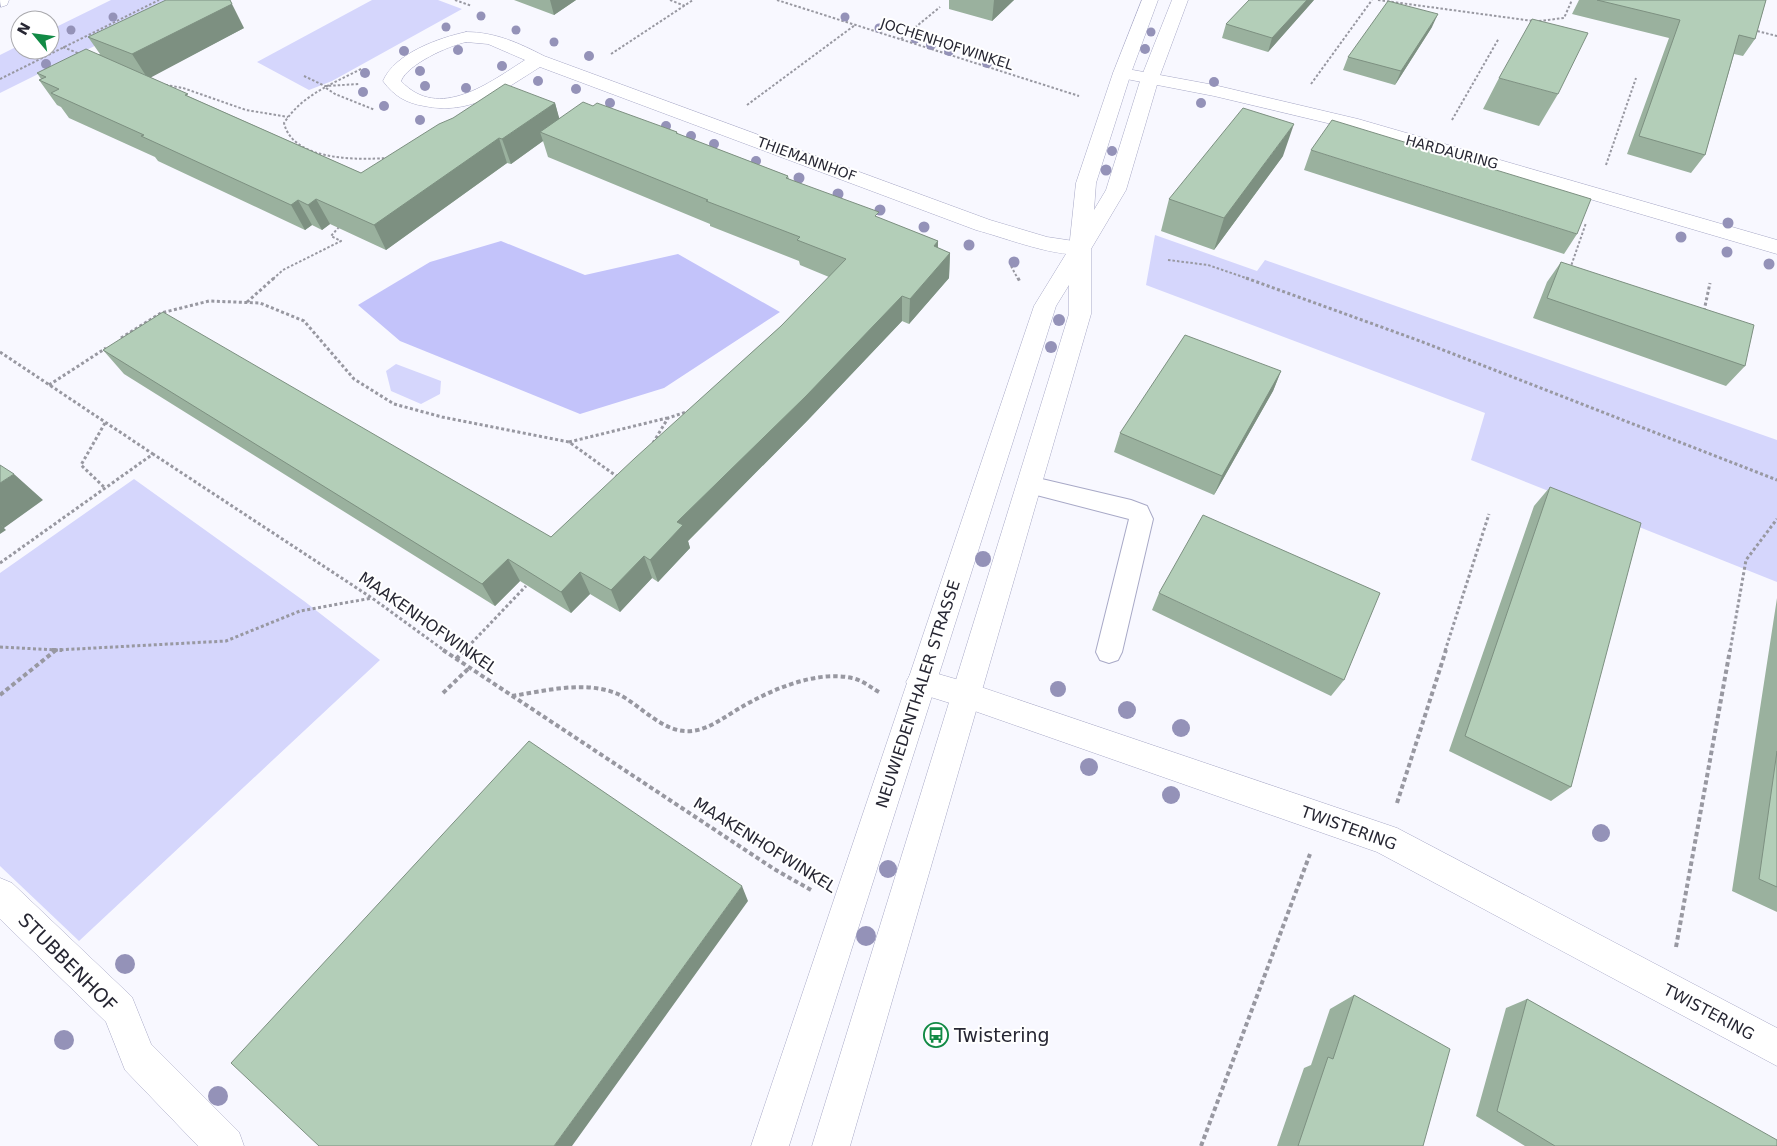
<svg xmlns="http://www.w3.org/2000/svg" width="1777" height="1146" font-family="'DejaVu Sans',sans-serif">
<style>
.green{fill:#d5d6fc}
.forest{fill:#c3c3fa}
.lines{fill:none;stroke-linecap:round;stroke-linejoin:round}
.service-casing{stroke:#a8a9c7;stroke-width:2}
.minor-casing{stroke:#a8a9c7;stroke-width:1}
.tertiary-casing{stroke:#a8a9c7;stroke-width:1}
.path-far2{stroke:#9898a1;stroke-width:2;stroke-dasharray:2.5 2;stroke-linecap:butt}
.path-far1{stroke:#9898a1;stroke-width:3;stroke-dasharray:3 2.5;stroke-linecap:butt}
.path{stroke:#9898a1;stroke-width:4;stroke-dasharray:4.5 3;stroke-linecap:butt}
.service{fill:#fff;fill-rule:evenodd}
.minor{fill:#fff;fill-rule:evenodd}
.tertiary{fill:#fff;fill-rule:evenodd}
.tree{fill:#9492b8}
.wall{fill:#9ab19e}
.shaded-wall{fill:#7d9081}
.building{fill:#b3ceb8;stroke:#7d9081}
.labels{text-anchor:middle;dominant-baseline:central;stroke-width:4;stroke-linejoin:round;paint-order:stroke}
.far-street-label{font-size:14px;fill:#272733;stroke:#fff}
.street-label{font-size:16px;fill:#272733;stroke:#fff}
.near-street-label{font-size:19px;fill:#272733;stroke:#fff}
.near-poi-label{font-size:19px;fill:#272733;stroke:#fff;text-anchor:start}
</style>
<rect width="100%" height="100%" fill="#f8f8ff"/>
<path class="green" d="M111 0H187L0 93V55L20 45V50H50V30Z
M372 0H438L462 9 332 81 309 90 257 62Z
M1155 235 1257 271 1265 260 1777 440V582L1471 460 1485 413 1146 285Z
M396 364 441 381 440 394 421 404 391 391 386 371Z
M134 479 304 601 380 660 79 941 0 866V573Z"/>
<path class="forest" d="M501 241 585 275 678 254 780 312 664 388 580 414 400 341 358 305 430 262Z"/>
<g class="lines">
<defs>
<path id="service" d="M1029 476 1131 500 1147 506 1153 519 1122 652 1118 660 1109 663 1100 660 1096 652 1129 519 1021 491 1017 485 1021 479Z"/>
<path id="minor" d="M0 0H9L7 5 1 7Z
M466 32C495 32 519 43 544 56L990 220 1047 237 1087 243 1091 248 1087 253C1061 260 1003 237 976 230L540 67C503 90 471 116 424 106 406 103 394 96 383 81 395 53 439 38 466 32ZM466 42 488 44 525 60C490 82 439 122 401 81 408 64 448 46 466 42Z
M1122 68 1214 85 1358 119 1777 240V254L1344 127 1214 96 1116 77 1113 73 1116 69Z
M921 669 966 682 1397 828 1777 1028V1066L1377 852 966 708 911 691 906 682 911 673Z
M0 878 12 883 132 997 151 1044 239 1132 244 1146H198L125 1070 106 1022 0 919Z"/>
<path id="tertiary" d="M1142 0H1158L1131 73 1096 183 1094 210 1106 190 1141 78 1172 0H1188L1159 78 1126 190 1091 249V314L850 1146H812L1069 314V285L1056 306 789 1146H751L1034 306 1069 249 1076 183 1113 73Z"/>
</defs>
<use href="#service" class="service-casing"/>
<use href="#minor" class="minor-casing"/>
<use href="#tertiary" class="tertiary-casing"/>
<path class="path-far2" d="M455 0 472 6
M670 0 685 6
M777 0 1079 96
M1378 0 1533 21
M1539 21 1564 18 1572 0
M1753 30 1777 36
M901 39 940 7
M63 47 80 54
M611 54 693 0
M361 69C332 84 302 95 284 123 293 161 356 160 388 158
M304 76 325 86 360 84
M0 79 159 0
M161 84 183 88 246 110 288 117
M1311 84 1372 0
M326 88 335 94 375 110
M747 105 855 25
M1452 120 1499 38
M1606 165 1636 78
M1168 260 1208 265 1249 279
M1011 266 1018 279
M1570 269 1586 223
M273 279 283 270 341 241 331 236 339 227"/>
<path class="path-far1" d="M1018 278 1020 282
M1246 278 1420 341 1777 480
M247 302 274 278
M1704 311 1710 283
M121 338 161 313 209 301 260 303 304 321 354 379 394 404 442 417 569 442 619 478
M0 352 153 454
M49 385 106 348
M105 423 81 465 105 488
M569 442 667 418
M653 443 668 418 689 411
M0 563 153 454 372 598 445 651
M0 647 57 650 226 641 300 611 372 598
M464 651 526 586
M1445 651 1489 514
M1730 651 1746 560 1777 519"/>
<path class="path" d="M52 650H62
M443 650 774 869 811 890
M456 659 465 650
M443 693 469 668
M0 695 56 650
M512 696C545 691 585 680 618 694 641 705 663 734 692 731 710 729 724 717 740 708 770 690 816 670 852 678 862 680 870 687 879 692
M1397 803 1446 650
M1676 947 1730 650
M1201 1146 1310 854"/>
<use href="#service" class="service"/>
<use href="#minor" class="minor"/>
<use href="#tertiary" class="tertiary"/>
</g>
<g class="tree">
<circle cx="481" cy="16" r="4.5"/>
<circle cx="113" cy="17" r="4.5"/>
<circle cx="845" cy="17" r="4.5"/>
<circle cx="446" cy="27" r="4.5"/>
<circle cx="879" cy="28" r="4.5"/>
<circle cx="71" cy="30" r="4.5"/>
<circle cx="516" cy="30" r="4.5"/>
<circle cx="1151" cy="32" r="4.5"/>
<circle cx="915" cy="39" r="4.5"/>
<circle cx="554" cy="42" r="4.5"/>
<circle cx="931" cy="45" r="5"/>
<circle cx="1145" cy="49" r="5"/>
<circle cx="458" cy="50" r="5"/>
<circle cx="404" cy="51" r="5"/>
<circle cx="949" cy="51" r="5"/>
<circle cx="589" cy="56" r="5"/>
<circle cx="987" cy="63" r="5"/>
<circle cx="46" cy="64" r="5"/>
<circle cx="502" cy="66" r="5"/>
<circle cx="420" cy="71" r="5"/>
<circle cx="365" cy="73" r="5"/>
<circle cx="538" cy="81" r="5"/>
<circle cx="1214" cy="82" r="5"/>
<circle cx="425" cy="86" r="5"/>
<circle cx="466" cy="88" r="5"/>
<circle cx="576" cy="89" r="5"/>
<circle cx="363" cy="92" r="5"/>
<circle cx="610" cy="103" r="5"/>
<circle cx="1201" cy="103" r="5"/>
<circle cx="384" cy="106" r="5"/>
<circle cx="420" cy="120" r="5"/>
<circle cx="666" cy="126" r="5"/>
<circle cx="691" cy="136" r="5"/>
<circle cx="714" cy="144" r="5"/>
<circle cx="1112" cy="151" r="5"/>
<circle cx="756" cy="161" r="5"/>
<circle cx="1106" cy="170" r="5.5"/>
<circle cx="799" cy="178" r="5.5"/>
<circle cx="838" cy="194" r="5.5"/>
<circle cx="880" cy="210" r="5.5"/>
<circle cx="1728" cy="223" r="5.5"/>
<circle cx="924" cy="227" r="5.5"/>
<circle cx="1681" cy="237" r="5.5"/>
<circle cx="969" cy="245" r="5.5"/>
<circle cx="1727" cy="252" r="5.5"/>
<circle cx="1014" cy="262" r="5.5"/>
<circle cx="1769" cy="264" r="5.5"/>
<circle cx="1059" cy="320" r="6"/>
<circle cx="1051" cy="347" r="6"/>
<circle cx="983" cy="559" r="8"/>
<circle cx="1058" cy="689" r="8"/>
<circle cx="1127" cy="710" r="9"/>
<circle cx="1181" cy="728" r="9"/>
<circle cx="1089" cy="767" r="9"/>
<circle cx="1171" cy="795" r="9"/>
<circle cx="1601" cy="833" r="9"/>
<circle cx="888" cy="869" r="9"/>
<circle cx="866" cy="936" r="10"/>
<circle cx="125" cy="964" r="10"/>
<circle cx="64" cy="1040" r="10"/>
<circle cx="218" cy="1096" r="10"/>
</g>
<path class="wall" d="M514 0H576L554 15Z
M949 0H1014L992 21 949 9Z
M1314 0 1268 52 1222 38 1226 24Z
M1579 0H1766L1755 39 1743 56 1734 54 1705 155 1691 173 1627 154 1669 38 1572 14Z
M1432 27 1395 85 1343 70 1348 57Z
M244 28 150 77 190 97 361 173 555 103 559 119 593 106 677 132 678 134 788 176 789 179 879 218 938 241V248L950 253 949 278 909 324 902 321 808 420 688 541 690 548 658 582 652 578 620 612 590 594 571 613 520 581 495 606 124 374 103 350 551 537 781 326 829 277 800 265 799 261 710 226V224L548 157 543 141 511 164 507 163 386 250 330 224 322 230 312 225 305 230 158 161 155 157 69 118 61 107 57 105 39 80 41 79 37 73 100 54 88 37Z
M1499 78 1558 94 1539 126 1483 109Z
M1311 150 1577 234 1564 254 1304 170Z
M1283 156 1214 250 1161 231 1169 199Z
M1561 262 1745 366 1726 386 1533 318 1547 282Z
M1281 371 1273 391 1214 495 1114 452 1120 433Z
M1550 487 1571 787 1551 801 1449 751 1534 506Z
M1159 593 1344 680 1331 696 1152 610Z
M1777 598V912L1732 891Z
M1354 995 1423 1146H1277L1304 1068 1311 1065 1330 1009Z
M1527 999 1777 1146H1525L1476 1116 1506 1008Z"/>
<path class="shaded-wall" d="M230 0 244 28 148 79 132 54Z
M550 0H576L554 15Z
M994 0H1014L992 21Z
M1307 0H1314L1268 52 1272 38Z
M1438 14 1432 27 1395 85 1401 71Z
M555 103 562 128 540 132 543 141 511 164 502 139Z
M1294 124 1283 156 1214 250 1224 218Z
M499 138 507 163 386 250 374 225Z
M316 199 330 224 322 230 308 205Z
M298 200 312 225 305 230 291 205Z
M938 241 937 266 934 246Z
M950 253 949 278 909 324 910 299Z
M902 296V321L808 420 688 541 690 548 658 582 650 560 677 522Z
M1281 371 1273 391 1214 495 1222 476Z
M14 474 43 500 4 528 0 524V483Z
M0 524 6 530 0 534Z
M644 556 652 578 620 612 611 590Z
M508 559 520 581 495 606 482 584Z
M580 572 590 594 571 613 561 592Z
M742 886 748 901 572 1146H554Z"/>
<path class="building" d="M166 0H230L232 4 132 54 88 37Z
M1249 0H1307L1272 38 1226 24Z
M1597 0H1766L1755 39 1739 35 1705 155 1639 136 1680 20Z
M1388 1 1438 14 1401 71 1348 57Z
M1532 19 1588 33 1558 94 1499 78Z
M86 49 188 94 185 95 361 173 439 124 453 118 505 84 555 103 502 139 499 138 374 225 316 199 308 205 298 200 291 205 141 136 144 135 51 93 59 89 39 80 46 77 37 73Z
M583 102 593 106 597 103 677 132 676 133 788 176 786 178 879 212 875 216 938 241 934 246 950 253 910 299 902 296 806 396 677 522 683 525 650 560 644 556 611 590 580 572 561 592 508 559 482 584 103 350 163 312 551 537 635 458 781 326 846 259 797 240 800 237 706 201 708 200 540 132Z
M1243 108 1294 124 1224 218 1169 199Z
M1332 120 1591 199 1577 234 1311 150Z
M1561 262 1754 325 1745 366 1547 298Z
M1185 335 1281 371 1222 476 1120 433Z
M0 465 14 474 0 483Z
M1550 487 1641 523 1571 787 1465 736Z
M1203 515 1380 593 1344 680 1159 593Z
M529 741 742 886 554 1146H319L231 1063Z
M1777 751V887L1759 879Z
M1354 995 1450 1049 1423 1146H1298L1328 1057 1333 1059Z
M1527 999 1777 1140V1146H1555L1497 1111Z"/>
<defs>
<symbol id="bus-ring" viewBox="-11 -11 22 22"><circle r="9.5" fill="#fff" stroke="#118a45" stroke-width="1.5"/><path d="M-5-6H5V4H4V6H2V4H-2V6H-4V4H-5ZM-3.5-4V0h7V-4ZM-3.5 1.2v1.5H-2V1.2ZM2 1.2v1.5H3.5V1.2Z" fill="#118a45"/></symbol>
</defs>
<g fill-rule="evenodd">
<use href="#bus-ring" x="922" y="1021" width="28" height="28"/>
</g>
<g class="labels">
<g class="far-street-label">
<text transform="translate(947 44) rotate(18)">JOCHENHOFWINKEL</text>
<text transform="translate(1452 152) rotate(15)">HARDAURING</text>
<text transform="translate(807 159) rotate(20)">THIEMANNHOF</text>
</g>
<g class="street-label">
<text transform="translate(428 623) rotate(35)">MAAKENHOFWINKEL</text>
<text transform="translate(918 694) rotate(-72)">NEUWIEDENTHALER STRASSE</text>
<text transform="translate(1349 828) rotate(20)">TWISTERING</text>
<text transform="translate(765 845) rotate(32)">MAAKENHOFWINKEL</text>
<text transform="translate(1709 1012) rotate(28)">TWISTERING</text>
</g>
<g class="near-street-label">
<text transform="translate(68 962) rotate(45)">STUBBENHOF</text>
</g>
<g class="near-poi-label">
<text x="954" y="1035">Twistering</text>
</g>
</g>
<g transform="translate(35 35) rotate(299)"><circle r="24" fill="#ffffff" stroke="#a9a9ad"/>
<path d="M0-4L9 19L0 12L-9 19Z" fill="#118a45"/>
<text y="-8" font-size="14" font-weight="bold" text-anchor="middle" fill="#272733">N</text>
</g>
</svg>
